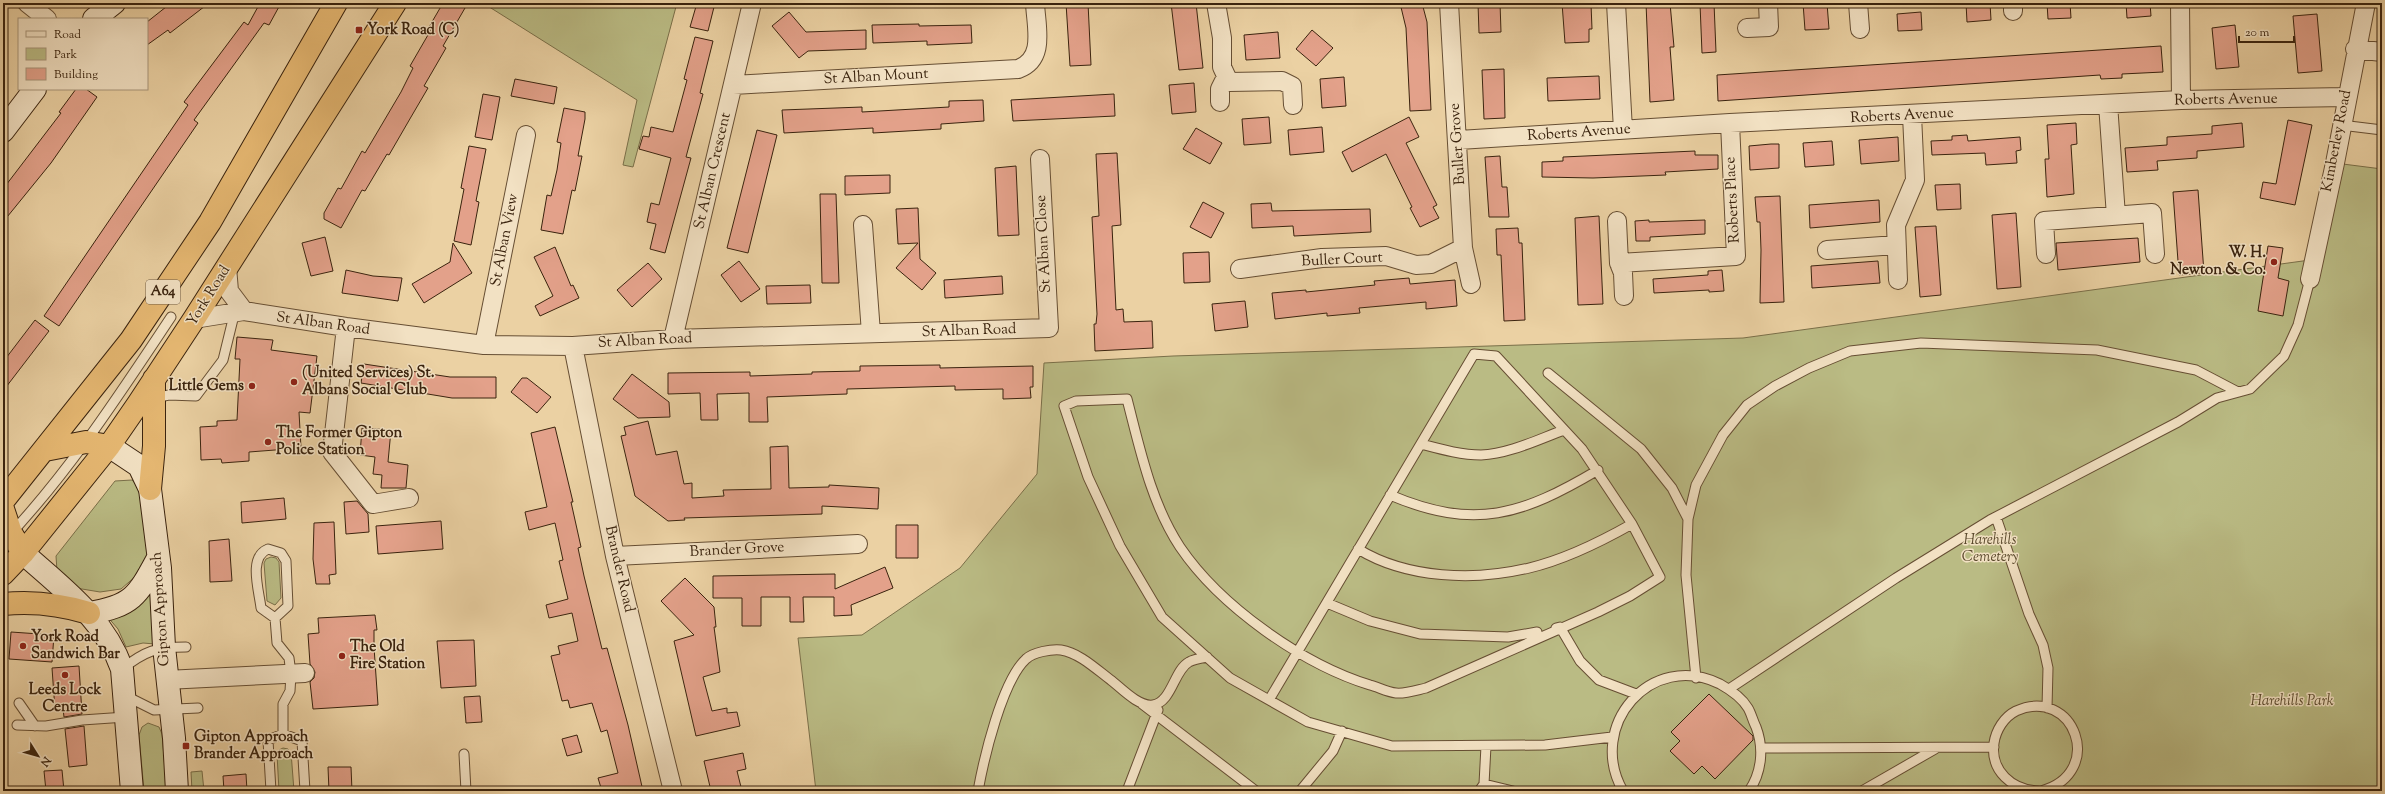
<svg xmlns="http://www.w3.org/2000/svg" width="2385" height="794" font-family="'Sorts Mill Goudy',serif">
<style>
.green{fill:#babb84;stroke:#7a6f49}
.building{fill:#e3a18a;stroke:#3a230e}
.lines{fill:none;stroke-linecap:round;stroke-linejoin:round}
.lane-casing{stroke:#664e33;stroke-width:11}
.street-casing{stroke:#664e33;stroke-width:20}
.secondary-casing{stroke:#3a230e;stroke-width:24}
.highway-casing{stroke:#3a230e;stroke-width:24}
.lane{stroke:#f2e1c3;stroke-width:9}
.street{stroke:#f2e1c3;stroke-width:18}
.secondary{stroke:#f2e1c3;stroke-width:22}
.highway{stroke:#e6b872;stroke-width:22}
.poi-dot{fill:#8f2418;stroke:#f2e1c3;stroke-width:1.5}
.labels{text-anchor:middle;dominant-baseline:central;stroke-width:3;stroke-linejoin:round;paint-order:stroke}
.shield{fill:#f2e1c3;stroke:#715c44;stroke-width:1}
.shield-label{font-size:14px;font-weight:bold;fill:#3a230e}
.poi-label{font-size:15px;font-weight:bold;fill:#3a230e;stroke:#f2e1c3;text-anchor:start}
.street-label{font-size:15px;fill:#3a230e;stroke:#f2e1c3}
.park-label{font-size:15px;font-style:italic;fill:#5a492c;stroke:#f2e1c3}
</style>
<rect width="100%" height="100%" fill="#ebd1a3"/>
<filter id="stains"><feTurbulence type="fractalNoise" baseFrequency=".005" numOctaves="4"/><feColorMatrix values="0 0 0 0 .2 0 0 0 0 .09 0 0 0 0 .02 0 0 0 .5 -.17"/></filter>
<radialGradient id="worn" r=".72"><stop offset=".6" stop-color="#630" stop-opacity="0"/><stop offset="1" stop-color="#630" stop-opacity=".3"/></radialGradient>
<path class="green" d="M483 3H677L633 167 623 165 637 100Z
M2335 163 2382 169V791H816L798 638 862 635 960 568 1037 474 1044 363 1173 356 1743 338 2310 260Z
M132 480 144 493 149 538 147 556 137 575 121 589 100 592 76 588 57 571 56 556 115 481Z
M271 557 276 558 279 562 281 598 275 605 267 601 264 563 266 559Z
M152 581 155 644 143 643 126 647 118 629 106 615Z
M148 723 159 727 162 734 167 791H144L139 735 142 727Z
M283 748 288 749 291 752 294 791H279L277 754 279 750Z
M202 771 204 791H192L191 772Z"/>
<path class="building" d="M171 3H209L170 33 168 30 147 45V22Z
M260 3H281L269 25 264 23 194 120 198 123 59 326 44 316 188 105 184 102 244 22 248 25Z
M443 3H456L465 8 443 46 446 48 424 86 428 88 411 117 389 155 387 154 365 191 362 190 341 228 324 219V213L338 188 341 189 362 151 365 153 401 92 413 68 410 66 432 28 429 27Z
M697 3H715L708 31 690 27Z
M1066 3H1088L1091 65 1070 66Z
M1171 3H1196L1203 68 1179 70Z
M1400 3H1422L1427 22 1431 110 1410 111 1406 28Z
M1478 3H1500L1501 32 1479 33Z
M1562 3 1591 4 1592 29H1589V42L1565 43Z
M1646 3H1670L1674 47H1670L1674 100 1650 102Z
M1714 3 1716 52 1702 53 1700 4Z
M1803 3H1827L1829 29 1805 30Z
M1966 3H1990L1991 20 1967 22Z
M2047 3H2070L2071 18 2048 19Z
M2126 3H2150L2151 16 2127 18Z
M789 12 806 32 866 30V49L808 51 799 58 772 26Z
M1921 12 1922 30 1898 31 1897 14Z
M2317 14 2322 71 2298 73 2293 16Z
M919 24V26L971 25 972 43 927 45V41L873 43 872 25Z
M2235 25 2239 67 2216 69 2212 28Z
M1312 30 1333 48 1316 66 1296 49Z
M1278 32 1280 58 1246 60 1244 35Z
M695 37 713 41 700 93 703 94 686 157 691 158 665 253 650 249 656 224 647 222 651 203 659 205 671 158 639 149 643 136 649 137 651 127 673 132 687 80 684 79Z
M2161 46 2163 72 2122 74V78L2101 79 2100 75 1718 101 1717 75Z
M1504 69 1505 118 1484 119 1482 70Z
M1599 76 1600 99 1548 101 1547 78Z
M1344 77 1346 106 1322 108 1320 79Z
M515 79 557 87 554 104 511 96Z
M1194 83 1196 112 1172 114 1169 85Z
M76 89H86L97 97 51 163 3 222V189L61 113 59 112Z
M483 94 500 97 492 140 475 137Z
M1114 94 1115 116 1013 121 1011 100Z
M983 100 984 121 941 124V129L873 133V128L784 133 782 110 862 107V112L949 107V101Z
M564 108 585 112V119L578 156H582L575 191 572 190 563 234 541 230 547 195 551 196 557 170 561 143 557 142Z
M1269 117 1271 143 1244 145 1242 119Z
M1409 117 1419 137 1406 143 1437 205 1433 207 1439 218 1420 227 1410 208 1412 207 1386 154 1352 172 1342 152Z
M2288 120 2312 125 2295 205 2260 198 2263 182 2276 184Z
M2076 123 2077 144 2071 145 2074 194 2047 197 2045 159H2049L2047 125Z
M2242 123 2244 147 2197 151V158L2157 161 2158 170 2127 172 2125 148 2167 145V137L2212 134V126Z
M1322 127 1324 152 1290 155 1288 130Z
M1196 128 1222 143 1210 164 1183 149Z
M757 130 777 135 748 253 727 248Z
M1967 135 1968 141 2020 137 2021 150 2016 151 2017 163 1986 165 1985 153 1932 155 1931 141 1952 140V136Z
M1898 137 1899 161 1861 164 1859 140Z
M1832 141 1834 165 1805 167 1803 143Z
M1771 144H1779V168L1750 170 1749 146Z
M469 146 486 149 476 201 479 202 471 245 454 241 464 189 461 188Z
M1695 151V155H1718V169L1665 172 1666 175 1593 178 1542 177V162L1563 161V157Z
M1117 153 1121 225 1112 226 1116 310 1123 309 1124 322 1152 321 1153 348 1095 351 1094 324H1096L1097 314 1092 217 1099 216 1096 154Z
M1500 156 1502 187H1507L1509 217H1489L1485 157Z
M1016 166 1019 235 998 236 995 168Z
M890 175V193L845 195V176Z
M1960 184 1961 209 1937 210 1935 185Z
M2198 190 2204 273 2179 275 2173 192Z
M820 194H836L839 283H822Z
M1780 196 1784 302 1760 303 1761 250 1760 222H1757L1755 197Z
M1879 200 1880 222 1810 228 1809 205Z
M1203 202 1224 213 1211 238 1190 227Z
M1271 203 1272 211 1370 209 1371 232 1294 236 1293 226 1252 228 1251 204Z
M918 208 920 259 936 273 922 290 896 268 918 243 898 244 896 209Z
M2016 213 2021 287 1997 289 1992 215Z
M1599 216 1603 304 1578 305 1575 218Z
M1649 220V222L1705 220V234L1650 237V241H1636L1635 221Z
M1936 226 1941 295 1920 297 1915 227Z
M1518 228 1519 243H1522L1525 320 1504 321 1501 255H1497L1496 229Z
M325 237 333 271 311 276 302 243Z
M2138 238 2140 262 2058 270 2056 243Z
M453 243 472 273 424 303 412 284 450 262Z
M2268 246 2283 248 2278 278 2289 281 2283 316 2258 311Z
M555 247 571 286 573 285 579 298 540 316 535 306 553 296 534 257Z
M1209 252 1210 282 1184 283 1183 253Z
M739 261 760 289 741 302 721 275Z
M1878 261 1880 283 1812 288 1811 266Z
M648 263 662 279 632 307 617 290Z
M346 270 373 276 402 278 398 301 342 293Z
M1722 270 1724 291 1709 292V290L1654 293 1653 279 1708 275V271Z
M1002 276 1003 294 945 298 944 280Z
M1409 278 1410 284 1455 280 1457 306 1426 309V302L1359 308 1360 313 1327 316V313L1275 319 1272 293 1306 290V292L1375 285 1374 281Z
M810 285 811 303 767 304 766 286Z
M1245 301 1248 327 1215 331 1212 304Z
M35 320 49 331 3 391V362Z
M237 337 273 340 271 350 317 356 310 413 299 412 301 448 249 452V461L222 463 221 459 201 460 200 427 217 426V421L237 420 240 359H235Z
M364 364 450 377H496V398H452L361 383Z
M940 365V368L1033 366V387H1030L1031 398 1003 399V389L955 390V386L847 389V394L767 397 768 422H749V393L717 394 718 420H701L700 393 668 394V373L750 372V376L812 374V372L860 371V366Z
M632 374 669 402 670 417 638 418 613 399Z
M522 378H527L551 397 537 413 511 392Z
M648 421 656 455 677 451 684 484 692 483V498L724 496 723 490 771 489 770 447 788 446 789 488 829 487V485L879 488 878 509 822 506V514L684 518 685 520 668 521 635 496 621 436 626 435 624 427Z
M555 427 573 502H571L581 547 578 548 584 576 602 649 607 648 628 725 643 791H602L598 778 618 773 607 730 601 732 592 703 570 708 568 700 562 701 551 656 560 654 558 646 578 641 572 613 549 618 546 605 568 599 559 561 563 560 555 523 529 530 525 512 547 507 531 433Z
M362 428 391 430 388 462 408 465 406 488H381L382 475 373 474 375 457 360 455Z
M284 498 286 519 242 523 241 502Z
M357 501 368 514 369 532 346 534 344 502Z
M441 521 443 549 378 554 376 526Z
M334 522 336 574 329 575 330 584H316L313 559 314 523Z
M896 525H918V558H896Z
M229 539 232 581 210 582 209 541Z
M885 567 893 588 851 605 852 615 834 616V597H803L804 622H790V597H761V626H742V598H713V576L835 574V589Z
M685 578 714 607 716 627H714L720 672 703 677 712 711 727 708V713L737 712 740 726 696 736 674 641 694 635 661 601Z
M375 615 377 630H374V647L378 705 313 709 310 682 314 678 315 672 310 664 308 634 319 633 318 618Z
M11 632 54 635 52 662 9 659Z
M474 640 476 686 441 688 437 641Z
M79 666 82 714 64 717 63 709 55 710 52 668Z
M1709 694 1753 736V740L1715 779 1702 766 1694 774 1670 751 1680 741 1671 732Z
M480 696 482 722 466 723 464 697Z
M84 726 87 765 69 767 65 729Z
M577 735 582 752 567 756 562 739Z
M743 753 746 769 737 771 742 791H711L704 761Z
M328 767H351L352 791H329Z
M62 770 64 791H46L44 771Z
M246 774 247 791H224L223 776Z"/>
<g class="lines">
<defs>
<path id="lane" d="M2341 125 2382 130
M1548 373 1641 449 1672 488 1688 519 1696 485 1723 435 1747 405 1775 386 1809 368 1850 351 1921 343 2097 350 2196 370 2238 392
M154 398 169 395 196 396 223 360 235 311
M1421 444C1440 449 1461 455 1481 455 1509 454 1539 439 1564 430
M1390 495C1475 531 1522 515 1598 470
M1996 517 2029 614 2043 645 2048 668 2047 708
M1688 519 1686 575 1696 678
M3 542C68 474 119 395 171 317
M268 549 281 553 286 561 288 606 275 618 261 608C259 590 248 557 268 549Z
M1358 549C1407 579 1475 581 1529 568 1563 560 1602 541 1632 524
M1327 603 1370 621 1420 634 1508 637 1537 632
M275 618 277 643 289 658 291 674 290 691 283 704V734
M1556 628 1560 627 1580 661 1599 680 1636 694
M122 669C145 651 156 647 186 647
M1729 689 1896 578 1990 520 2178 422 2217 398 2250 389 2284 356 2298 325 2310 279
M126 696 154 710 198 708
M1269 700C1338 584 1406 469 1474 354L1496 356 1582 449 1632 524 1660 577 1630 596 1598 612 1426 688C1417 690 1405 694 1396 693 1387 692 1378 687 1370 685 1302 664 1220 606 1180 547 1151 503 1140 449 1127 399L1076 401 1064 406 1088 477 1120 546 1162 617 1230 678 1308 722 1392 746 1545 745 1612 737
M19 703 35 726
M1142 704 1256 791
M17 725 46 726 82 720 126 717
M1761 748 1994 747
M464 754 466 791
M1484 784 1513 791
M271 791 268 740 283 734 302 741 305 791
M978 791C984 758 1002 681 1026 659 1033 652 1052 649 1061 650 1080 653 1097 670 1112 681 1122 689 1139 707 1153 705 1172 702 1174 670 1189 662 1194 659 1201 658 1207 657
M1127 791 1158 710
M1300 791 1333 751 1342 731
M1479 791 1484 784 1486 746
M1623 791C1586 726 1651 650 1720 684 1729 689 1742 698 1748 708 1751 713 1753 721 1756 727 1764 748 1762 772 1749 791
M1862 791 1935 749
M2039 791C2012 790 1990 771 1994 743 1996 730 2004 717 2016 711 2074 685 2107 773 2041 791"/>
<path id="street" d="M27 3 47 19
M1216 3 1222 38V67L1229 82 1282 81 1292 86 1293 105
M1449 3 1463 248 1471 284
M1616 3 1623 130
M1858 3 1860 29
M2013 3V11
M2180 3 2181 100
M1747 28 1769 27 1768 3
M2355 49 2382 52
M733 85 1018 69C1046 59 1036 27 1035 3
M1220 102V89L1226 77
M2108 104 2116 216
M1459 140 1730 123 2181 100 2346 97
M1617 221 1619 263 1623 273 1624 296
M863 225 871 333
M1827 250 1896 245
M2046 254 2044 221 2152 213 2155 254
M1619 263 1736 256 1730 123
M1240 269 1322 258 1386 256 1416 265 1431 264 1463 248
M2310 279 2335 163 2366 3
M1898 280 1896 225 1915 180 1912 115
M244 311 346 327 484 345 573 346 673 339 1049 328 1040 159
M194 319 244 311 229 291 227 267
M346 327 332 452 373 504 409 498
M673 339 752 3
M484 345 526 135
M573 346 615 556 673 791
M615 556 858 544
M166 680 305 673"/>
<path id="secondary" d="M94 19 114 3
M3 131 35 89
M109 446 139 466 150 489 160 568 164 647 174 738 177 791
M23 553C62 588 104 618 122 669L132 791
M89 613C133 606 138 595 158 558"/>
<path id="highway" d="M45 450 86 442 109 446
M150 489 154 446V379
M3 501 131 340 210 222 336 3
M3 509 11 533 23 553
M3 574 23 553 109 446 138 404 194 319 395 3
M3 604C33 601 60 604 89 613"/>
</defs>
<use href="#lane" class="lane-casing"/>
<use href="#street" class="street-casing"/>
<use href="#secondary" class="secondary-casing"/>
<use href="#highway" class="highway-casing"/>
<use href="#lane" class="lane"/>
<use href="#street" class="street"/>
<use href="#secondary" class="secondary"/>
<use href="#highway" class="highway"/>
</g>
<g class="poi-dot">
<rect x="355" y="26" width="8" height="8" rx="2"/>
<circle cx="2274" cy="262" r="4"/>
<circle cx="294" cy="382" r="4"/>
<circle cx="252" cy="386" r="4"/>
<circle cx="268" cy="442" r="4"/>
<circle cx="23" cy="646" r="4"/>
<circle cx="342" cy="656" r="4"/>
<circle cx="65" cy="675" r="4"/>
<rect x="182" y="742" width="8" height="8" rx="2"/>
</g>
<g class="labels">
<rect class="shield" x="146" y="280" width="34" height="24" rx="3"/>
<g class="shield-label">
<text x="163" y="292">A64</text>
</g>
<g class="poi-label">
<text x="367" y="30">York Road (C)</text>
<text x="2266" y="253" text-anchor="end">W. H.<tspan x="2266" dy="17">Newton &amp; Co.</tspan></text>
<text x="302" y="373">(United Services) St.<tspan x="302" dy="17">Albans Social Club</tspan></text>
<text x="244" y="386" text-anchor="end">Little Gems</text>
<text x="276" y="433">The Former Gipton<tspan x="276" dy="17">Police Station</tspan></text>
<text x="31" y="637">York Road<tspan x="31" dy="17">Sandwich Bar</tspan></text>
<text x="350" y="647">The Old<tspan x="350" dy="17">Fire Station</tspan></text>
<text x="65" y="690" text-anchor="middle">Leeds Lock<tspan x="65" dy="17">Centre</tspan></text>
<text x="194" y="737">Gipton Approach<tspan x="194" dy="17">Brander Approach</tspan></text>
</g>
<g class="street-label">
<text transform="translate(876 77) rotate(-3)">St Alban Mount</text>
<text transform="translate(2226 100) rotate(-1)">Roberts Avenue</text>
<text transform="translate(1902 116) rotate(-3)">Roberts Avenue</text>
<text transform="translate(1579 133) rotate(-4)">Roberts Avenue</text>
<text transform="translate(2337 141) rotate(-79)">Kimberley Road</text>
<text transform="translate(1458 144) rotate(-94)">Buller Grove</text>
<text transform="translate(713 171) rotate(-77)">St Alban Crescent</text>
<text transform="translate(1733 200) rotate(-93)">Roberts Place</text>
<text transform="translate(505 240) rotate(-79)">St Alban View</text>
<text transform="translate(1044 244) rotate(-93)">St Alban Close</text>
<text transform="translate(1342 260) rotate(-3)">Buller Court</text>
<text transform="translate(209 296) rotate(-58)">York Road</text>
<text transform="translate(323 324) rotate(8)">St Alban Road</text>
<text transform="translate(969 331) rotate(-2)">St Alban Road</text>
<text transform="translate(645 341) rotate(-3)">St Alban Road</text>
<text transform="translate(737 550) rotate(-3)">Brander Grove</text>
<text transform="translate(619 569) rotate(77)">Brander Road</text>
<text transform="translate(161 609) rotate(-94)">Gipton Approach</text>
</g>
<g class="park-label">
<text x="1990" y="540">Harehills<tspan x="1990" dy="17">Cemetery</tspan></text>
<text x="2292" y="701">Harehills Park</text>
</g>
</g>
<rect width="2385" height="794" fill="none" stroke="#ebd1a3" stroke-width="16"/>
<rect x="4" y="4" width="2377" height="786" fill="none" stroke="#3a230e" stroke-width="2"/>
<rect x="8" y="8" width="2369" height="778" fill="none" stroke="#3a230e"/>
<rect x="18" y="18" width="130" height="72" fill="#f2e1c3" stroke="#a8957b"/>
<rect x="26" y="31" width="20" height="6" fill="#f2e1c3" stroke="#a8957b"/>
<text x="54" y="38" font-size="12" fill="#3a230e">Road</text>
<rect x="26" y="48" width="20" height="12" fill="#babb84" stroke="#a8957b"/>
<text x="54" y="58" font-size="12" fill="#3a230e">Park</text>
<rect x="26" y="68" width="20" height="12" fill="#e3a18a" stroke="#a8957b"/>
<text x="54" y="78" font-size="12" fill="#3a230e">Building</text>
<g transform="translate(38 756) rotate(127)" stroke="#f2e1c3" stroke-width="3" paint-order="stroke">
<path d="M0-3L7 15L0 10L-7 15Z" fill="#3a230e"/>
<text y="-6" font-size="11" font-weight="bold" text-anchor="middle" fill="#3a230e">N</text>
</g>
<path d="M2239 36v6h55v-6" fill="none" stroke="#3a230e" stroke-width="2"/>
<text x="2245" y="36" font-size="12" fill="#3a230e" stroke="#f2e1c3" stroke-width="3" paint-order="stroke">20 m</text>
<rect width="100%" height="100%" filter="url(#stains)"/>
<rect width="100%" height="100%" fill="url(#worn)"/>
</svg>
